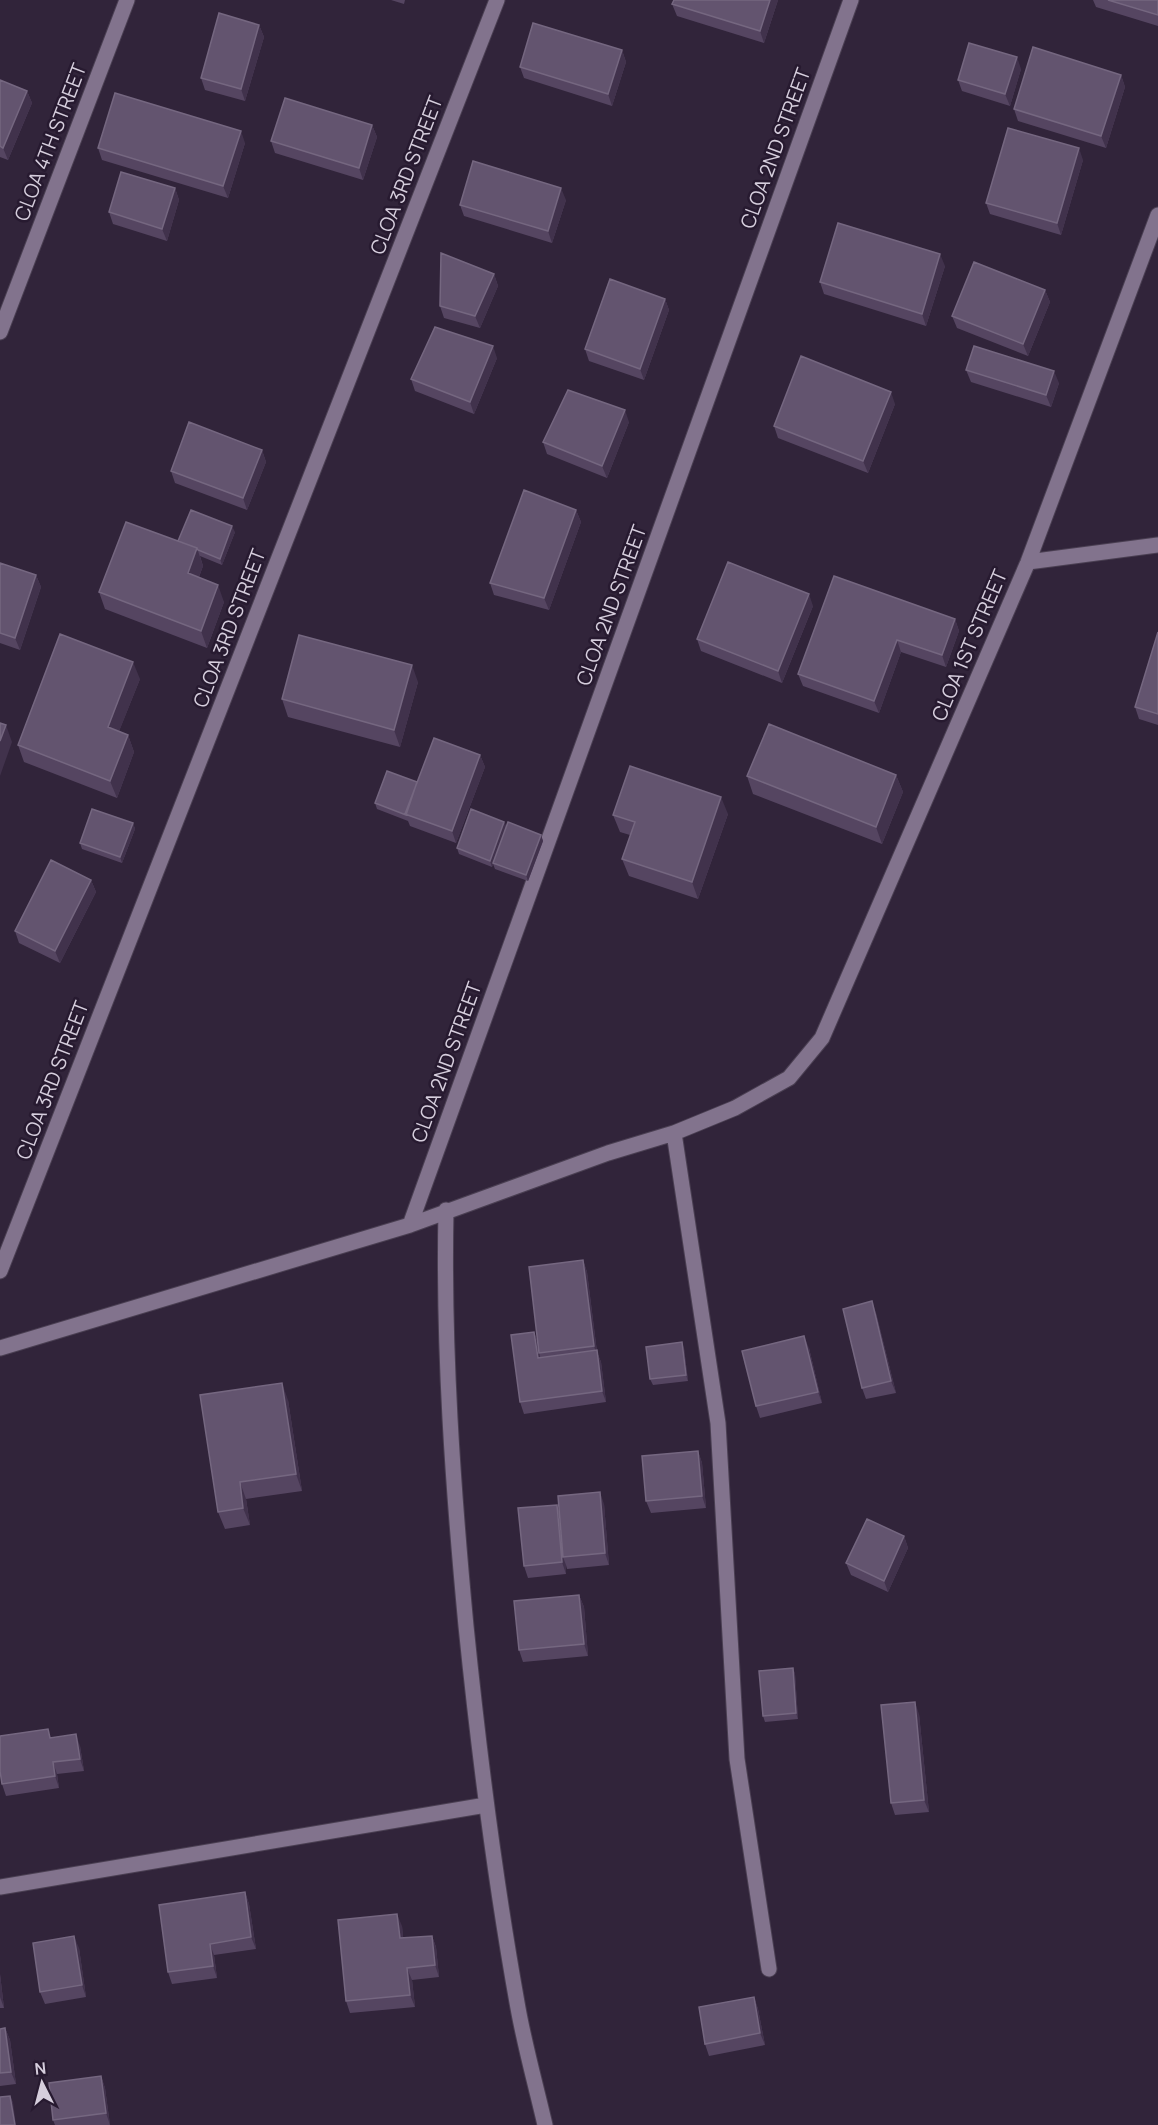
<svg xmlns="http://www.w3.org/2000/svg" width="1158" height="2125" font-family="Manrope,sans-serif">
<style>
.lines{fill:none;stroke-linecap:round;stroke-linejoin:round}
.minor-casing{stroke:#4a3f52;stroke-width:17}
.minor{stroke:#82738d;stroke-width:15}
.wall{fill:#554561}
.shaded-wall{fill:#41324c}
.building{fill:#63546f;stroke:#756780;stroke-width:1.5}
.labels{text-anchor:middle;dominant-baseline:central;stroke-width:5;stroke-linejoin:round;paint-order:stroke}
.street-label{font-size:20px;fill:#d6cedd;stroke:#271a30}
</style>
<rect width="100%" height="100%" fill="#31243a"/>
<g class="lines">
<defs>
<path id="minor" d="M0 332 127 0
M1028 562 1158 545
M674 1133 718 1423 737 1759 769 1969
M446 1210C443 1349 453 1488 466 1626 479 1754 495 1881 518 2008 525 2047 536 2086 545 2125
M410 1225 851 0
M0 1271 497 0
M0 1348 410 1225 608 1153 674 1133 735 1108 789 1078 822 1038 1028 562 1158 215
M0 1887 486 1805"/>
</defs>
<use href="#minor" class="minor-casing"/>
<use href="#minor" class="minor"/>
</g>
<path class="wall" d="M391 0H405L404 4Z
M674 0H778L764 43 677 16 672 4Z
M1093 0H1158V26L1096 7Z
M259 25 264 37 245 101 205 90 201 78Z
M622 50 626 62 612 106 524 78 520 67Z
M1021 69 1010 106 962 91 958 80Z
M1121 75 1125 87 1106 148 1018 121 1014 109Z
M0 80 27 91 32 103 8 160 0 157Z
M372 125 377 137 363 180 275 153 271 141Z
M245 143 228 198 102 160 98 148Z
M1083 160 1061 235 990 214 986 203Z
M175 188 179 200 167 241 113 224 109 212Z
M566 200 552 243 464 216 460 205Z
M945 266 926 326 824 294 820 282Z
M494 274 498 286 480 328 444 318 440 306Z
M1045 290 1050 302 1028 356 957 328 952 316Z
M665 299 669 310 644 380 589 361 585 349Z
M497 358 474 414 415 391 411 379Z
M966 370 1059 383 1051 407 971 382Z
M895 404 868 473 778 438 774 426Z
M629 422 607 478 547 454 543 442Z
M262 450 266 462 247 510 175 483 171 471Z
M576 510 581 522 549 610 494 595 490 583Z
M235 532 222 565 200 556 203 566 199 577 224 602 207 648 105 609 99 592 178 541Z
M0 563 36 575 41 587 20 650 0 643Z
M813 606 782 683 701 651 697 639Z
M955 619 959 631 946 667 901 652 879 713 803 686 798 674Z
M1158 632V725L1139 719 1135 707Z
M140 679 119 731 128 735 134 752 117 798 24 762 18 745Z
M418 682 400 747 288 717 282 699Z
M480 755 485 767 456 843 410 826 408 821 377 809 375 803 417 782Z
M896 775 903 792 882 844 753 794 747 776Z
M728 814 698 899 629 876 622 859 630 835 620 832 613 815Z
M504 822 506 826 541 835 543 841 528 881 495 869 493 864 492 867 459 854 457 848Z
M133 823 135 829 122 863 82 849 80 843Z
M91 880 96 892 60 963 19 943 15 931Z
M583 1260 587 1272 597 1352 601 1362 606 1402 524 1414 520 1402 534 1332 538 1343Z
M876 1313 896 1393 866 1399 862 1388Z
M684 1348 688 1381 653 1385 650 1379Z
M809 1348 822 1403 760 1418 756 1406Z
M288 1400 302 1491 246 1499 250 1525 225 1529 218 1512Z
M698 1451 702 1463 706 1508 651 1513 646 1501Z
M604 1504 609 1565 567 1569 566 1565V1574L528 1578 524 1566 559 1511Z
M904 1536 908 1548 888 1592 851 1575 846 1563Z
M579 1595 584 1607 588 1656 523 1662 519 1650Z
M793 1668 795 1674 798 1719 765 1722 763 1716Z
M919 1714 929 1812 895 1815 891 1803Z
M51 1737 80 1746 84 1771 57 1774 59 1788 6 1796 2 1784Z
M245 1892 249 1904 256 1949 214 1955 217 1978 172 1984 168 1972Z
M402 1926 403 1938 432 1936 436 1947 439 1977 412 1980 415 2007 350 2013 346 2001Z
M79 1948 86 1997 45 2004 40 1992Z
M0 1974 4 2008H0Z
M754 1997 758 2009 765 2045 709 2056 705 2044Z
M5 2028 10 2040 16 2084 0 2086V2029Z
M101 2076 105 2088 110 2125H55L53 2120Z"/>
<path class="shaded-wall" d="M770 0H778L764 43 760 31Z
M259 25 264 37 245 101 241 89Z
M622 50 626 62 612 106 608 94Z
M1017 57 1021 69 1010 106 1005 94Z
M1121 75 1125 87 1106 148 1101 136Z
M27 91 32 103 8 160 3 148Z
M372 125 377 137 363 180 359 168Z
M241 131 245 143 228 198 223 186Z
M1079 148 1083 160 1061 235 1057 223Z
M175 188 179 200 167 241 162 229Z
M561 188 566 200 552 243 548 231Z
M940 254 945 266 926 326 922 314Z
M494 274 498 286 480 328 475 316Z
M1045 290 1050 302 1028 356 1023 344Z
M665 299 669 310 644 380 640 369Z
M493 346 497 358 474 414 470 402Z
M1054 371 1059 383 1051 407 1046 395Z
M891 392 895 404 868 473 863 461Z
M625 410 629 422 607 478 602 466Z
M262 450 266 462 247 510 243 498Z
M576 510 581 522 549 610 544 598Z
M232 526 235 532 222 565 220 559Z
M197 548 203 566 194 590 188 573Z
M36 575 41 587 20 650 15 638Z
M218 585 224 602 207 648 201 631Z
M809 594 813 606 782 683 778 671Z
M955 619 959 631 946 667 942 655Z
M897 640 901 652 879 713 874 701Z
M133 662 140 679 114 744 108 727Z
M412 665 418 682 400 747 394 730Z
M6 725 12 742 0 776V741Z
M128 735 134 752 117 798 110 781Z
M480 755 485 767 456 843 452 831Z
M896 775 903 792 882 844 876 827Z
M721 797 728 814 698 899 692 882Z
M504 822 507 828 492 867 490 861Z
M133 823 135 829 122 863 120 857Z
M541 835 543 841 528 881 526 875Z
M91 880 96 892 60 963 55 951Z
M583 1260 587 1272 597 1352 601 1362 606 1402 602 1391 597 1356 594 1346Z
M872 1301 876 1313 896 1393 891 1381Z
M534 1332 538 1344 542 1370 538 1358Z
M804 1336 809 1348 822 1403 818 1392Z
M682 1342 684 1348 688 1381 686 1375Z
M282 1383 288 1400 302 1491 296 1474Z
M698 1451 702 1463 706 1508 702 1496Z
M240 1482 246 1499 250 1525 243 1508Z
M600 1492 604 1504 609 1565 605 1553Z
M557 1505 561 1517 563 1557 566 1565V1574L562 1562Z
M904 1536 908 1548 888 1592 884 1581Z
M579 1595 584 1607 588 1656 584 1644Z
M793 1668 795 1674 798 1719 796 1713Z
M915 1702 919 1714 929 1812 924 1800Z
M76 1734 80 1746 84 1771 80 1759Z
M53 1762 57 1774 59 1788 55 1776Z
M245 1892 249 1904 256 1949 251 1937Z
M397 1914 402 1926 404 1950 400 1938Z
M74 1936 79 1948 86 1997 82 1985Z
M432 1936 436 1947 439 1977 435 1965Z
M210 1944 214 1955 217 1978 213 1966Z
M407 1968 412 1980 415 2007 410 1995Z
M0 1974 4 2008 0 1997Z
M754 1997 758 2009 765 2045 760 2033Z
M5 2028 10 2040 16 2084 11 2072Z
M101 2076 105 2088 110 2125 106 2113Z
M10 2096 13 2102 16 2125H15Z"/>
<path class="building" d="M674 0H770L760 31 672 4Z
M1108 0H1158V15Z
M219 13 259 25 241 89 201 78Z
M533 23 622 50 608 94 520 67Z
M969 43 1017 57 1005 94 958 80Z
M1033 47 1121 75 1101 136 1014 109Z
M0 80 27 91 3 148 0 146Z
M115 93 241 131 223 186 98 148Z
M285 98 372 125 359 168 271 141Z
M1008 128 1079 148 1057 223 986 203Z
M473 161 561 188 548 231 460 205Z
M121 172 175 188 162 229 109 212Z
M838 223 940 254 922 314 820 282Z
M441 253 494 274 475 316 440 306Z
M974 262 1045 290 1023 344 952 316Z
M610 279 665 299 640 369 585 349Z
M435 327 493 346 470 402 411 379Z
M974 346 1054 371 1046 395 966 370Z
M801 356 891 392 863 461 774 426Z
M568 390 625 410 602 466 543 442Z
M189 422 262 450 243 498 171 471Z
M524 490 576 510 544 598 490 583Z
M191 510 232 526 220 559 198 550 197 548 178 541Z
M126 522 197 548 188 573 218 585 201 631 99 592Z
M728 562 809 594 778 671 697 639Z
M0 563 36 575 15 638 0 633Z
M834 576 955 619 942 655 897 640 874 701 798 674Z
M1158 632V714L1135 707Z
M60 634 133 662 108 727 128 735 110 781 18 745Z
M299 635 412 665 394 730 282 699Z
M0 723 6 725 0 741Z
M769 724 896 775 876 827 747 776Z
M434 738 480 755 452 831 405 814Z
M630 766 721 797 692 882 622 859 635 822 613 815Z
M387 771 417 782 406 815 375 803Z
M92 809 133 823 120 857 80 843Z
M471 809 504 822 490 861 457 848Z
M508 822 541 835 526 875 493 863Z
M51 860 91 880 55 951 15 931Z
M583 1260 594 1346 539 1353 529 1267Z
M872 1301 891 1381 862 1388 843 1309Z
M534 1332 538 1358 597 1350 602 1391 520 1402 511 1335Z
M804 1336 818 1392 756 1406 742 1351Z
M682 1342 686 1375 650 1379 646 1347Z
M282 1383 296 1474 240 1482 243 1508 218 1512 200 1395Z
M698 1451 702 1496 646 1501 642 1456Z
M600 1492 605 1553 563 1557 558 1496Z
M557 1505 562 1562 524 1566 518 1508Z
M867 1519 904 1536 884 1581 846 1563Z
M579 1595 584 1644 519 1650 514 1601Z
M793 1668 796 1713 763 1716 759 1671Z
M915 1702 924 1800 891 1803 881 1705Z
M48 1729 50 1738 76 1734 80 1759 53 1762 55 1776 2 1784 0 1771V1736Z
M245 1892 251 1937 210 1944 213 1966 168 1972 159 1905Z
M397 1914 400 1938 432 1936 435 1965 407 1968 410 1995 346 2001 338 1920Z
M74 1936 82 1985 40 1992 33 1943Z
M754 1997 760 2033 705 2044 699 2007Z
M5 2028 11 2072 0 2073V2029Z
M101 2076 106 2113 53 2120 49 2083Z
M10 2096 15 2125H0V2097Z"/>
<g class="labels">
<g class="street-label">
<text transform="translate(50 142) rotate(-69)">CLOA 4TH STREET</text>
<text transform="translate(775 148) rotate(-70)">CLOA 2ND STREET</text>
<text transform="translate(406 175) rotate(-69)">CLOA 3RD STREET</text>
<text transform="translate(611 605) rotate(-70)">CLOA 2ND STREET</text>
<text transform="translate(229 628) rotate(-69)">CLOA 3RD STREET</text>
<text transform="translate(969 645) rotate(-67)">CLOA 1ST STREET</text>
<text transform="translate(446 1062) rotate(-70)">CLOA 2ND STREET</text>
<text transform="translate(52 1080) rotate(-69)">CLOA 3RD STREET</text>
</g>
</g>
<g transform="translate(42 2083) rotate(354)" stroke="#271a30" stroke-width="4.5" paint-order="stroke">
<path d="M0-4.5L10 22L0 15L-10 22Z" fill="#d6cedd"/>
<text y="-9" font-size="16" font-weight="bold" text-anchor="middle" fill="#d6cedd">N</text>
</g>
</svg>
